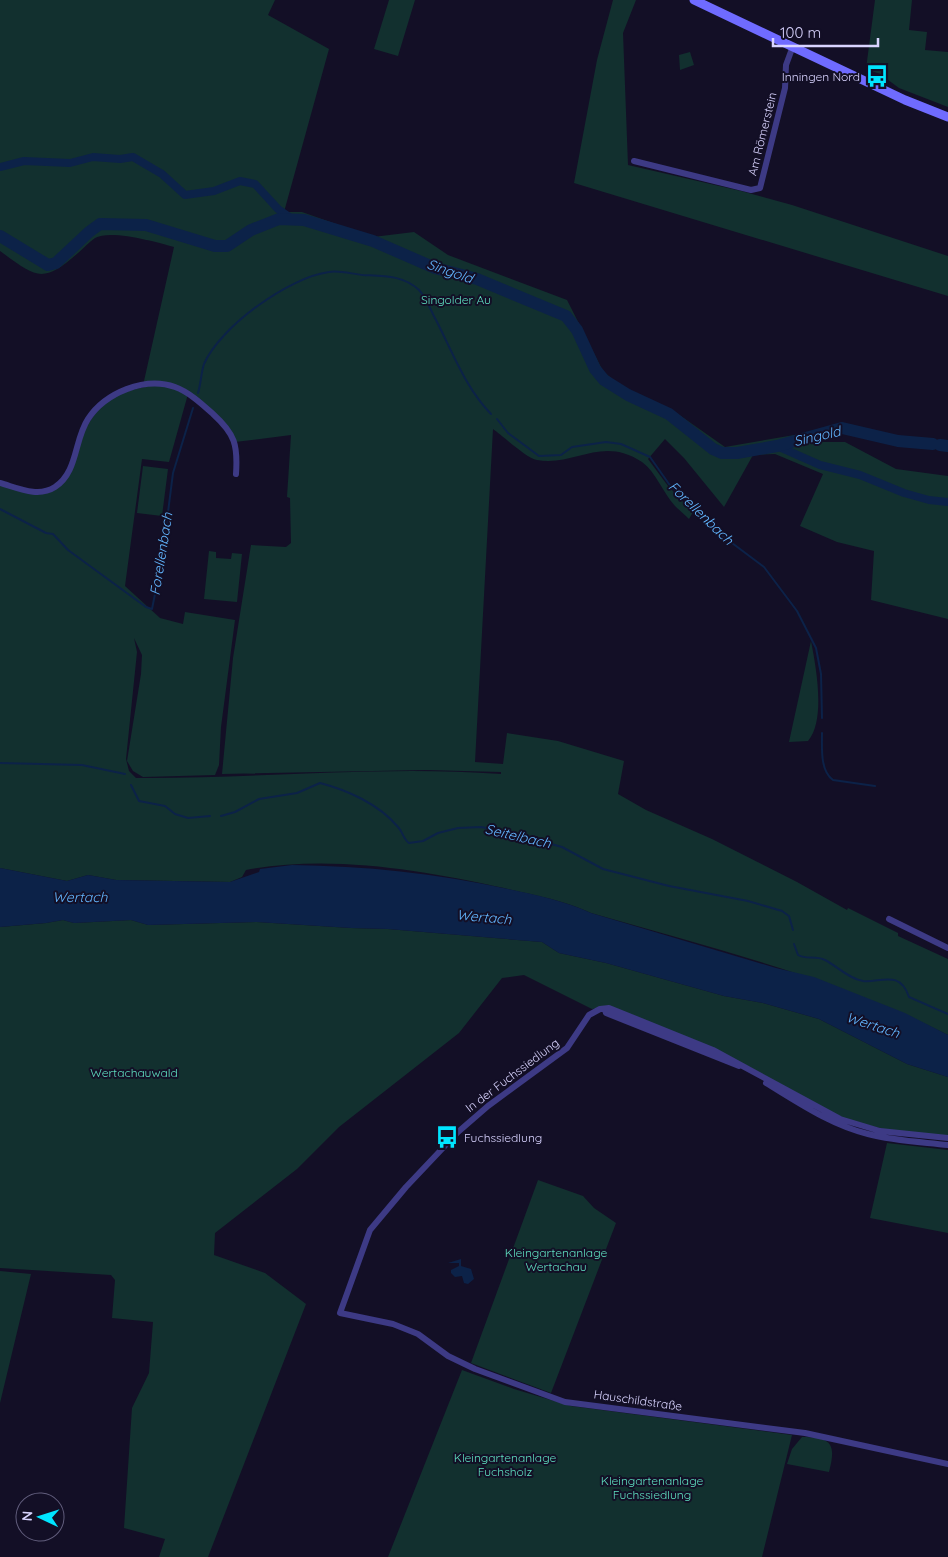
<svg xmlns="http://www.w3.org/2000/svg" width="948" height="1557" font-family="Quicksand,sans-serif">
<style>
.green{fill:#12302f;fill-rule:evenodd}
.water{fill:#0c2248}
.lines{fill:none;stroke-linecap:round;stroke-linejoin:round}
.stream{stroke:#0c2248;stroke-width:2}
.canal{stroke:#0c2248;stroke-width:8}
.river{stroke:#0c2248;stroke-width:12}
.minor{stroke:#3d3a85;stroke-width:6}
.secondary{stroke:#6f6bff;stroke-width:9}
.labels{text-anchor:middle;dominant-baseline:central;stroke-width:4;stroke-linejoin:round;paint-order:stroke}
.poi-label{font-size:12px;fill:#d9d4ff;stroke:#130f26;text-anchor:end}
.street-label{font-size:12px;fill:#d9d4ff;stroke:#130f26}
.park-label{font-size:12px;fill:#5fe0c0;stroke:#130f26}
.water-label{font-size:14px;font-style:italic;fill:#62b6ff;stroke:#130f26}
</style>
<rect width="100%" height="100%" fill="#130f26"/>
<path class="green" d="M0 0H275L268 15 329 49 284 212H302L373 237 414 232 448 255 567 300 603 371 625 390 678 414 725 447 812 432 815 442H845L896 469 948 476V619L871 600 874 551 837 542 800 526 823 474 775 454 753 455 724 507 684 458 665 439 648 459 668 486 693 512 689 519C684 514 679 510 675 506 663 493 656 472 642 462 602 435 574 467 537 460 526 458 503 436 493 429L475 762 503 764 507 733 558 741 624 761 618 794 646 810 712 839 797 882 847 910 848 908 898 933V936L948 959V1035C835 978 712 948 591 913 564 900 533 895 504 888 422 870 329 854 246 870L242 877 230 882 116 880 88 875 67 881 0 868V485L37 494 63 482C76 451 86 411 118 395 126 391 136 389 145 387L144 381 174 247C157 242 110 229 95 238 89 242 83 249 78 253 42 285 36 277 0 251ZM188 394 228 429 235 442 291 435 287 497 290 498 291 543 286 547 251 545 233 658 222 774 426 770 501 772V774C380 765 258 779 136 778L129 771 126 759 137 652 134 638 142 655 141 674 127 761 133 771 143 777 215 775 219 765 221 727 235 620 185 612 183 624 160 618 125 586 142 459 169 462Z
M389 0H415L398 56 374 49Z
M613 0H636L623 33 628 165 741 191 792 205 948 256V296L574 183 597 60Z
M875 0H912L909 30 927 32 925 50 948 52V107L899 88 880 74 866 69Z
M690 52 694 65 680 70 679 55Z
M143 466 168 469 162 516 137 513Z
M209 551 216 552V558L231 559 232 553 242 554 237 602 204 599Z
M811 641C816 667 826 720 808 741L789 742Z
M63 920 74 923 131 920 148 925 257 922 351 928 388 929 542 942 559 953 606 963 724 996 763 1003 819 1019 907 1064 948 1077V1138L907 1135 840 1118 748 1066 600 1008 592 1009 524 975 502 978 459 1033 339 1127 297 1169 215 1233 214 1255 265 1273 306 1304 208 1557H159L165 1539 124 1528 132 1408 149 1373 153 1322 112 1318 115 1280 111 1275 0 1268V927L46 923Z
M887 1143 948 1150V1233L870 1218Z
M538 1180 583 1196 594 1208 616 1223 551 1393 471 1363Z
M0 1271 31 1274 0 1403Z
M462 1370 514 1389 571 1406 792 1435 762 1557H388Z
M802 1437C833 1437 836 1445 829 1472L787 1464 792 1449Z"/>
<path class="water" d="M292 865C365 866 436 873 508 889 536 895 565 901 591 913L776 968 814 977 905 1013 948 1035V1077L907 1064 819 1019 763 1003 724 996 606 963 559 953 542 942 388 929 351 928 257 922 148 925 131 920 74 923 63 920 46 923 0 927V868L67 881 88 875 116 880 230 882 259 872 260 869Z
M461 1259V1266L471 1269 474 1279 468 1284 464 1283 462 1276 455 1277 451 1273V1270L459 1266V1263H448Z"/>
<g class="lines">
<path class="stream" d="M198 393C201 383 201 373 204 364 220 327 289 277 329 272 339 270 352 274 363 275 383 276 403 275 419 290 426 297 431 311 436 320 452 351 466 389 491 414
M497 419 508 433 539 456 561 455 572 447 606 442 621 444 650 457 669 484 716 531 764 567 797 611 816 648 821 674 822 718
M0 509 46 533 53 534 68 550 146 607 152 609 162 559 173 473 193 408
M822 733C822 748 820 771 833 780L875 786
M0 763 82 765 125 774
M131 785 139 801 165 806 175 814 188 818 210 816
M221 816 235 812 259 799 297 793 320 783C347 790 379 804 398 827 403 832 403 839 409 843L423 841 438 833 458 828 481 827 512 833 562 847 603 869 669 886 748 901 782 911 789 916 793 930
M794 944 798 955C807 960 815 955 825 960 837 966 849 979 863 981 880 983 900 969 909 997L948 1014"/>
<path class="canal" d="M0 167 24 161 70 163 93 157 120 159 133 157 162 174 185 195 214 191 240 181 255 184 278 209 292 219
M777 446 820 465 860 475 904 493 929 500 948 502"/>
<path class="river" d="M0 236 48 265 56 263 89 232 100 224 146 225 215 246H227L251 230 279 219 304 220 373 241 435 268 477 279 566 316 577 330 595 369 604 380 628 395 669 414 713 449 722 453H737L777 446 842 428 898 441 933 444
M940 445 948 446"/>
<path class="minor" d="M634 161 751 190 760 188 785 88 786 65 793 46
M0 483C18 488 38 498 55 487 78 472 74 440 88 419 105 393 145 376 175 387 189 392 202 404 213 414 235 434 238 445 236 474
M889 919 948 948
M605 1010 606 1013 739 1066
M766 1083C799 1103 831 1125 868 1134 894 1141 922 1142 948 1145
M948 1138 880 1131 840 1119 713 1050 609 1008 600 1009 589 1015 567 1048 488 1106 458 1132 406 1187 370 1230 340 1313 393 1324 418 1334 448 1356 475 1369 565 1402 805 1433 948 1464"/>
<path class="secondary" d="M694 0 905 100 948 117"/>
</g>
<defs>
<symbol id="bus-bare" viewBox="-9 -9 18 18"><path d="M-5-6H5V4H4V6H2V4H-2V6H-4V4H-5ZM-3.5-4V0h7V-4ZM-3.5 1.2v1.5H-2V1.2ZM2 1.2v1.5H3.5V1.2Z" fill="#00e5ff" stroke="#130f26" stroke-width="2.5" paint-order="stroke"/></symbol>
</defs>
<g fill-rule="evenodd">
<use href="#bus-bare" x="861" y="60" width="32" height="32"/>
<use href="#bus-bare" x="431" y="1121" width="32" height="32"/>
</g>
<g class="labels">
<g class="poi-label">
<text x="860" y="76">Inningen Nord</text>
<text x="464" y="1137" text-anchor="start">Fuchssiedlung</text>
</g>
<g class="street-label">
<text transform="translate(762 134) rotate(-76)">Am Römerstein</text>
<text transform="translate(512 1075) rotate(-37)">In der Fuchssiedlung</text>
<text transform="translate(638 1400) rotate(8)">Hauschildstraße</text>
</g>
<g class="park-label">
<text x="456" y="299">Singolder Au</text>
<text x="134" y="1072">Wertachauwald</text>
<text x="556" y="1252">Kleingartenanlage<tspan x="556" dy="14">Wertachau</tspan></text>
<text x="505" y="1457">Kleingartenanlage<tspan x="505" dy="14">Fuchsholz</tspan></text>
<text x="652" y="1480">Kleingartenanlage<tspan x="652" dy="14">Fuchssiedlung</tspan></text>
</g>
<g class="water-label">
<text transform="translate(450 271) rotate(19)">Singold</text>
<text transform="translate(817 436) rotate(-13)">Singold</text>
<text transform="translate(701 513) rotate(44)">Forellenbach</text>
<text transform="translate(161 554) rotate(-81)">Forellenbach</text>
<text transform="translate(518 836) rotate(13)">Seitelbach</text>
<text x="80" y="897">Wertach</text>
<text transform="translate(484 917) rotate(5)">Wertach</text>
<text transform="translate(873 1025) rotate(18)">Wertach</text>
</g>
</g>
<g transform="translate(40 1517) rotate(274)"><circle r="24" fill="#130f26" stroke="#625e7d"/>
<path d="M0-4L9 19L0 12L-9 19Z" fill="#00e5ff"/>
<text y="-8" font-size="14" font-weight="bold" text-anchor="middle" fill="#d9d4ff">N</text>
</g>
<path d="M773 38v8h105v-8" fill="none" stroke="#d9d4ff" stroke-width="2.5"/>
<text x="780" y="38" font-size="15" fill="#d9d4ff" stroke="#130f26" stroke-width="4" paint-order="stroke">100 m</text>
</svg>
